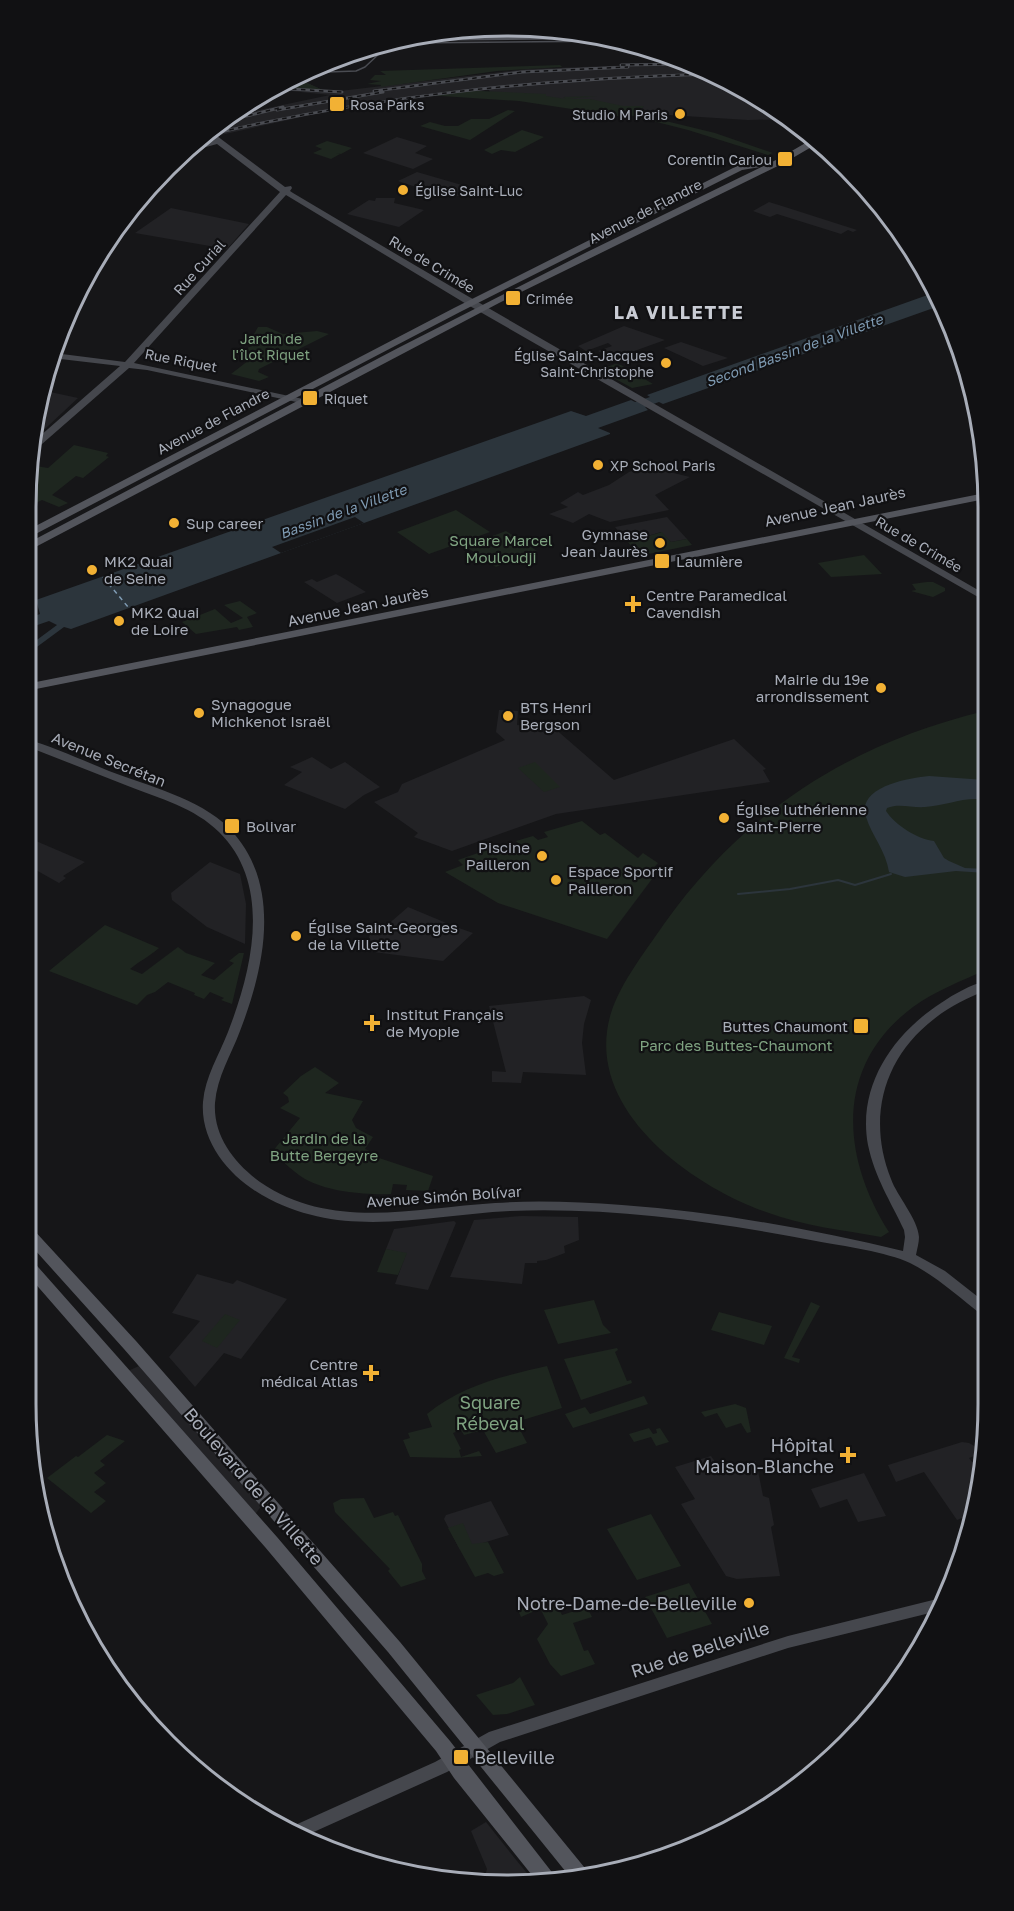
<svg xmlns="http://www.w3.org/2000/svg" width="1014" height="1911" font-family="'Golos Text',sans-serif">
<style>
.built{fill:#222225}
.green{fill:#1e261f}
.water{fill:#2c353c}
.pier{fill:#161618}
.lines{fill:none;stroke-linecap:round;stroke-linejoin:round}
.stream{stroke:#2c353c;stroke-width:2}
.ferry{stroke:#7f9bb3;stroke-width:1.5;stroke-dasharray:4.5 4;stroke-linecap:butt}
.secondary{fill:#45474d;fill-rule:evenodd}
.primary{fill:#53555c;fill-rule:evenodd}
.tram{stroke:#4a4c52;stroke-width:1.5}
.rail-casing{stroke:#4a4c52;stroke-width:3}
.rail{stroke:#111113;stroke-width:1.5;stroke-dasharray:4.5;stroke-linecap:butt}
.poi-dot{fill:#f2b134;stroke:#111113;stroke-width:2}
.labels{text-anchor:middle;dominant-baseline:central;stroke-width:4.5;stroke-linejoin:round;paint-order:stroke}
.far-poi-label{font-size:14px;fill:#a8adb8;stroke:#111113;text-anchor:start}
.far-street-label{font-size:14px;fill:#a8adb8;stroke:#111113}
.far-park-label{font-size:14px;fill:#7fa381;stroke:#111113}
.far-water-label{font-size:14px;font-style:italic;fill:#7f9bb3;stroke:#111113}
.street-label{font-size:15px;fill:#a8adb8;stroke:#111113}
.poi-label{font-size:15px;fill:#a8adb8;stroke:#111113;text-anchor:start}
.park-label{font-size:15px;fill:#7fa381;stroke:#111113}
.far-district-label{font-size:18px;font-weight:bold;letter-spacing:1.5px;fill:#c9ccd4;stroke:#111113}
.near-park-label{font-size:18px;fill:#7fa381;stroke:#111113}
.near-poi-label{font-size:18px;fill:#a8adb8;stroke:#111113;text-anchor:end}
.near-street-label{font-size:18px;fill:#a8adb8;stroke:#111113}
.rim{fill:none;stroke:#a8adb8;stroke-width:3}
</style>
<rect width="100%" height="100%" fill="#161618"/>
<path class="built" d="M688 63 747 90 788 119 748 120 637 113 538 96 490 92 487 87 329 111 198 140 226 117 330 95 271 89 290 77 296 78 325 91H340L528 69Z
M397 137 427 146 415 153 433 159 413 169 363 153Z
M417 172 486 192 476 197 440 195 398 181Z
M376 198H395L394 203 424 210 399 227 347 214 369 200 375 201Z
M769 202 782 206 857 230 853 232 848 230 841 234 777 214 770 217 753 211Z
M171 208 249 224 227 249 135 233Z
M624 326 665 340 612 359 598 351 612 346 608 343 586 351 578 346Z
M681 342 728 358 703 366 664 348Z
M41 390 78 398 32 441Z
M645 466 690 477 655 495 669 510 610 522 589 514 573 523 549 514 568 507 560 503 578 492 583 495 609 485 629 472Z
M667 517 687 539 671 542 661 532 628 542 615 527Z
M336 574 345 579 366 592 337 603 304 582 312 579 317 582Z
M499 710 518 711 517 725 553 727 614 780 734 739 766 769 763 770 770 782 556 814 452 851 414 837 418 833 374 802 398 792 402 784 505 740 496 732Z
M312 757 331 769 345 762 380 787 364 795 345 809 284 785 302 772 290 767Z
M35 840 36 841 85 862 63 876 66 878 59 883 27 865 31 862 26 860V847Z
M210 862 240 874 246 904 245 944 207 927 172 900 171 893Z
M408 907 456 927 473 933 443 961 366 951 370 934H377Z
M584 996 591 1000 584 1024 582 1043 586 1075 523 1072 521 1083 492 1082V1071L506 1072 489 1006Z
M521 1216 578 1217 579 1240 564 1246 565 1253 546 1260 537 1261V1263H525L522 1284 450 1277 474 1220Z
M454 1221 456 1223 428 1290 395 1284 406 1254 386 1249 394 1229Z
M197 1274 233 1284 237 1280 287 1299 241 1359 224 1353 195 1387 169 1357 200 1321 172 1313Z
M139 1366 262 1505 254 1516 128 1371Z
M962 1442 969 1443 985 1452 969 1458 972 1462 976 1461 983 1465 975 1513 957 1520 924 1472 896 1482 888 1465Z
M711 1456 722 1472 756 1461 763 1496 769 1498 774 1525 771 1527 780 1576 737 1579 726 1576 681 1504 695 1499 675 1467Z
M864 1473 886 1516 858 1522 847 1499 820 1508 811 1489Z
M491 1501 509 1535 460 1550 444 1519 446 1515Z
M486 1822 517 1861 536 1884 484 1879 487 1869 471 1831Z"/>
<path class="green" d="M560 65 562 67 497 71 380 87 381 85 367 84 381 81 370 80 375 75H386L380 71Z
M290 77 296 78 325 91 272 89Z
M459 90 546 94V96L566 99 563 97 597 96 568 99H590L623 106H644L637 114 715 133 773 153 768 155 688 130 629 115 624 117 519 101 426 95Z
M508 110 515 111 470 140 420 126 430 122 445 126H458L471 119H489Z
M522 130 544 137 515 152 501 150 492 154 484 150Z
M327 141 352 148 341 154 336 153 340 154 331 159 313 153 322 149 315 146Z
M258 327H267L283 334 317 331 329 334 259 369 258 372 269 377 259 381 231 374 253 357 244 355 243 350 256 344 250 341Z
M615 364 621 365 653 384 632 388 599 370Z
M74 445 108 453 106 456 109 457 83 478 76 476 52 495 68 503 59 507 42 500 26 508 27 474 36 466 48 468Z
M456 510 490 532 429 554 397 532Z
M506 531 537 551 496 567 465 546Z
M662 532 671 542 687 539 692 545 639 556 628 542Z
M864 555 882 574 831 577 818 563Z
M927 582H933L945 588V591L933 597 911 591 916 590 912 584Z
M240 601 257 613 247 617 253 627 239 630 237 627 196 634 182 622 215 609 231 623 243 618 224 605Z
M985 711 986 970C961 981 935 991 913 1007 834 1066 841 1156 889 1232L881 1237C843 1230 803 1226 766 1212 690 1185 582 1108 611 1013 621 982 645 952 664 924 744 811 852 743 985 711Z
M535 762 560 787 544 792 518 768Z
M582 821 600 835 605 833 638 858 643 853 658 863 646 876 652 879 607 939 498 903 445 872 463 865 458 860 498 846 505 852 517 848 515 846 519 844 516 841 533 836 538 840 548 837 544 832Z
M105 925 159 948C147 958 141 960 130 969L142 974 178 947 186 953 215 963 201 975 214 980 234 963 229 961 239 953H244L232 1004 221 1000 224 998 210 992 204 999 194 995 195 993 168 982 155 992 147 995 137 1005 49 971Z
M315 1067 339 1083 325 1093 363 1101 352 1120 356 1128 373 1137 365 1149 377 1154 376 1157 433 1176 428 1191 406 1190 407 1185 393 1184 391 1194C367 1195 331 1192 309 1181 296 1175 283 1161 272 1152L300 1118 280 1108 289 1102 288 1097 283 1093 301 1076Z
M386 1249 407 1253 398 1275 377 1272Z
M594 1300 603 1325 611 1333 558 1344 544 1310Z
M811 1302 820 1306 792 1357 800 1359 799 1363 784 1358Z
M719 1312 772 1326 764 1345 711 1330Z
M225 1314 240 1320 217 1348 202 1341Z
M617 1348 618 1350 615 1352 627 1381 631 1380 632 1383 581 1400 564 1359Z
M547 1366 562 1408 516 1422 527 1443 496 1453 483 1430 464 1435 461 1430 453 1433 461 1449 459 1450 461 1457 479 1451 482 1456 455 1458 410 1457 403 1440 410 1438 408 1433 432 1427 427 1414C462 1385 504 1376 547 1366Z
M644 1396 648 1404 573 1428 565 1414 585 1407 590 1414Z
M735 1404 746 1408 751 1432 747 1433 741 1423 726 1428 717 1413 705 1417 701 1412Z
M649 1428 653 1434 657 1433 656 1429 660 1428 669 1442 656 1446 651 1437 634 1442 629 1434Z
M107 1435 125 1441 100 1461 105 1465 94 1473 106 1483 94 1492 106 1501 91 1513 47 1478 76 1456 78 1457Z
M364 1498 374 1518 393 1512 395 1516 398 1515 422 1564V1571L426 1579 401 1587 388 1571 390 1569 335 1512 333 1503 341 1499Z
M651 1514 681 1566 637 1580 607 1529Z
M463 1523 472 1544 488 1542 504 1573 494 1576 488 1573 475 1577 448 1528Z
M689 1583 712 1624 667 1638 645 1597Z
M542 1599 547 1608 557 1605 562 1615 587 1607 592 1617 573 1623 584 1651 588 1650 595 1664 561 1676 550 1664 537 1639 548 1624 541 1610H537L521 1617 518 1610Z
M520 1677 535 1705 507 1714 493 1715 476 1695 513 1683Z"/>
<path class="water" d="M936 292 942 305 663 404 659 402 645 407 648 410 598 428 610 433V434L71 629 64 627 26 655V648L57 625 49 621 26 629V619L40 614 36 600 571 411 586 416 631 400 635 402 650 397 647 395Z
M929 776 985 780 986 800C965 796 946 806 925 807 912 808 899 803 887 808L886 811C895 825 917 839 934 841L944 858 949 861 965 868 986 869V873L956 871 905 877 889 872C886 851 872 836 866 817 856 787 908 778 929 776Z"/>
<path class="pier" d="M355 517 364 523 281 553 272 547Z"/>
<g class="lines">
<path class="stream" d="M738 894 790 889 838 880 855 885 891 874"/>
<path class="ferry" d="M103 577 128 607"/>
<path class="secondary" d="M209 130 285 187 291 186 292 188 290 191 293 193C522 330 754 460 985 594V601L468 305 286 195 134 363 303 399 307 402 306 404 147 370 129 368 34 451 31 452 32 443 120 366 52 358 54 353 125 362 280 192 217 144 184 153 190 147 212 140 204 134Z
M26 739C54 747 82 760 109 771 148 786 199 798 229 828 283 884 265 966 240 1031 231 1055 217 1077 215 1103 213 1136 234 1163 260 1182 331 1231 415 1208 495 1203 537 1200 579 1202 622 1205 717 1212 811 1229 903 1251L905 1237 904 1230C890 1200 875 1178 868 1145 857 1086 893 1034 941 1003 954 994 970 985 986 981V990C968 998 950 1006 934 1019 883 1058 867 1119 891 1179 897 1196 918 1219 919 1237 919 1243 917 1249 916 1255L945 1271 987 1304V1316L982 1315C959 1297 936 1276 910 1263 887 1252 843 1246 816 1241 716 1222 613 1207 510 1211 425 1215 342 1241 262 1195 230 1177 200 1142 203 1102 205 1077 219 1055 228 1032 252 970 273 885 219 832 195 808 159 798 128 786 94 773 60 759 26 746Z
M941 1598H943L938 1611 788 1648 500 1742 447 1772 307 1835 292 1828 293 1826 435 1762 489 1732 788 1636Z"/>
<path class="primary" d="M592 35 603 37 599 39 402 41 398 39 415 37Z
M814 138 820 142 784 163 499 303 26 552V544L398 348 587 252 778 159Z
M757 162 761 165 760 167 742 170 460 312 26 539V531L454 308 737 166Z
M985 493V499L26 691V684Z
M26 1226 31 1227 136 1341 400 1642 589 1873 570 1877 388 1652 124 1349 26 1240Z
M26 1258 31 1259 277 1537 450 1741 558 1880 539 1884 454 1778 436 1751 265 1547 26 1273Z"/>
<path class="tram" d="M386 49 411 43 618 41
M299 73 356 71 365 67 381 52"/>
<defs>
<path id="rail" d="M621 65 690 64
M274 88 342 92
M374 91 522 72 628 67
M277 110 383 92
M222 122 283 107
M203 136C372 96 538 79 711 74"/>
</defs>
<use href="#rail" class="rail-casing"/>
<use href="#rail" class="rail"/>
</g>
<g class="poi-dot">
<rect x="329" y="96" width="16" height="16" rx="3"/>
<circle cx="680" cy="114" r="6"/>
<rect x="777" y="151" width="16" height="16" rx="3"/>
<circle cx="403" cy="190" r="6"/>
<rect x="505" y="290" width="16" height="16" rx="3"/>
<circle cx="666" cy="363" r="6"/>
<rect x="302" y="390" width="16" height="16" rx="3"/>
<circle cx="598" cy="465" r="6"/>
<circle cx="174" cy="523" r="6"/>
<circle cx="660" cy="543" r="6"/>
<rect x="654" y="553" width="16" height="16" rx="3"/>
<circle cx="92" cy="570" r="6"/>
<path d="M630 595h6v6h6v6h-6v6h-6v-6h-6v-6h6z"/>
<circle cx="119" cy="621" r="6"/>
<circle cx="881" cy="688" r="6"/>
<circle cx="199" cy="713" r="6"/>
<circle cx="508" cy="716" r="6"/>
<circle cx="724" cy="818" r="6"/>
<rect x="224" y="818" width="16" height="16" rx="3"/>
<circle cx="542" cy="856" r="6"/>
<circle cx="556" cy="880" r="6"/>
<circle cx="296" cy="936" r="6"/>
<path d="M369 1014h6v6h6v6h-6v6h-6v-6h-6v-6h6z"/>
<rect x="853" y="1018" width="16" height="16" rx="3"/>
<path d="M368 1364h6v6h6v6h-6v6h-6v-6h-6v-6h6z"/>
<path d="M845 1446h6v6h6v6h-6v6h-6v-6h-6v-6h6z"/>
<circle cx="749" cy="1603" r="6"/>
<rect x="453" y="1749" width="16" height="16" rx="3"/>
</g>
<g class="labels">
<g class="far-poi-label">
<text x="350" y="104">Rosa Parks</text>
<text x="668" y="114" text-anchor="end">Studio M Paris</text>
<text x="772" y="159" text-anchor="end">Corentin Cariou</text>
<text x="415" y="190">Église Saint-Luc</text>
<text x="526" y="298">Crimée</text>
<text x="654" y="355" text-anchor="end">Église Saint-Jacques<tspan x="654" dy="16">Saint-Christophe</tspan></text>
<text x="324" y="398">Riquet</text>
<text x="610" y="465">XP School Paris</text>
</g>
<g class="far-street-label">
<text transform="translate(645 211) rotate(-27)">Avenue de Flandre</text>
<text transform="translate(432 264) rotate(31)">Rue de Crimée</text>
<text transform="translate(199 267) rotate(-48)">Rue Curial</text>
<text transform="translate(181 360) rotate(11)">Rue Riquet</text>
<text transform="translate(213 421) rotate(-28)">Avenue de Flandre</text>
<text transform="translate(919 544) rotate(30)">Rue de Crimée</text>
</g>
<g class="far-park-label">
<text x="271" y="338">Jardin de<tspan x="271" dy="16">l'îlot Riquet</tspan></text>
</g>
<g class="far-water-label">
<text transform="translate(794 350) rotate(-20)">Second Bassin de la Villette</text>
<text transform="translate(343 511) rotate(-20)">Bassin de la Villette</text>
</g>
<g class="street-label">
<text transform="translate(835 506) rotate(-12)">Avenue Jean Jaurès</text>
<text transform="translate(358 606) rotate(-12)">Avenue Jean Jaurès</text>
<text transform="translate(109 759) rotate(22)">Avenue Secrétan</text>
<text transform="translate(444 1196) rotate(-4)">Avenue Simón Bolívar</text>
</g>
<g class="poi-label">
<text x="186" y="523">Sup career</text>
<text x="648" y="534" text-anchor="end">Gymnase<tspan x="648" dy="17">Jean Jaurès</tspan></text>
<text x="104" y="561">MK2 Quai<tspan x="104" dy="17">de Seine</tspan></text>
<text x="676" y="561">Laumière</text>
<text x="646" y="595">Centre Paramedical<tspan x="646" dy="17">Cavendish</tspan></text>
<text x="131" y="612">MK2 Quai<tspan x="131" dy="17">de Loire</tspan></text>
<text x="869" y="679" text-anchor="end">Mairie du 19e<tspan x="869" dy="17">arrondissement</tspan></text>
<text x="211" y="704">Synagogue<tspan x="211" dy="17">Michkenot Israël</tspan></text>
<text x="520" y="707">BTS Henri<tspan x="520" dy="17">Bergson</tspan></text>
<text x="736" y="809">Église luthérienne<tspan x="736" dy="17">Saint-Pierre</tspan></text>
<text x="246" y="826">Bolivar</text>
<text x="530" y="847" text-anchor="end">Piscine<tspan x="530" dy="17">Pailleron</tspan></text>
<text x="568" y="871">Espace Sportif<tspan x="568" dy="17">Pailleron</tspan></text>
<text x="308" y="927">Église Saint-Georges<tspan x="308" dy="17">de la Villette</tspan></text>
<text x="386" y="1014">Institut Français<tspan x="386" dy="17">de Myopie</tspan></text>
<text x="848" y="1026" text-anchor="end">Buttes Chaumont</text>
<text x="358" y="1364" text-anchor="end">Centre<tspan x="358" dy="17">médical Atlas</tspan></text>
</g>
<g class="park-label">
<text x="501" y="540">Square Marcel<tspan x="501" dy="17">Mouloudji</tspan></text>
<text x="736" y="1045">Parc des Buttes-Chaumont</text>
<text x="324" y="1138">Jardin de la<tspan x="324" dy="17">Butte Bergeyre</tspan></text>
</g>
<g class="far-district-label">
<text x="679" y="312">LA VILLETTE</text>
</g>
<g class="near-park-label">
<text x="490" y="1402">Square<tspan x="490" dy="21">Rébeval</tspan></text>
</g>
<g class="near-poi-label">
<text x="834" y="1445">Hôpital<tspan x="834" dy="21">Maison-Blanche</tspan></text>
<text x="737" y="1603">Notre-Dame-de-Belleville</text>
<text x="474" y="1757" text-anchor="start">Belleville</text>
</g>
<g class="near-street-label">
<text transform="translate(254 1486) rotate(49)">Boulevard de la Villette</text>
<text transform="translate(700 1649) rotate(-18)">Rue de Belleville</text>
</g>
</g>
<path d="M0 0H1014V1911H0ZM507 36H507A471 471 0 0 1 978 507V1404A471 471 0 0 1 507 1875H507A471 471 0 0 1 36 1404V507A471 471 0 0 1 507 36Z" fill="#111113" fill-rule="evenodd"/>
<path class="rim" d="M507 36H507A471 471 0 0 1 978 507V1404A471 471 0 0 1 507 1875H507A471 471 0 0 1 36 1404V507A471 471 0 0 1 507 36Z"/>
</svg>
